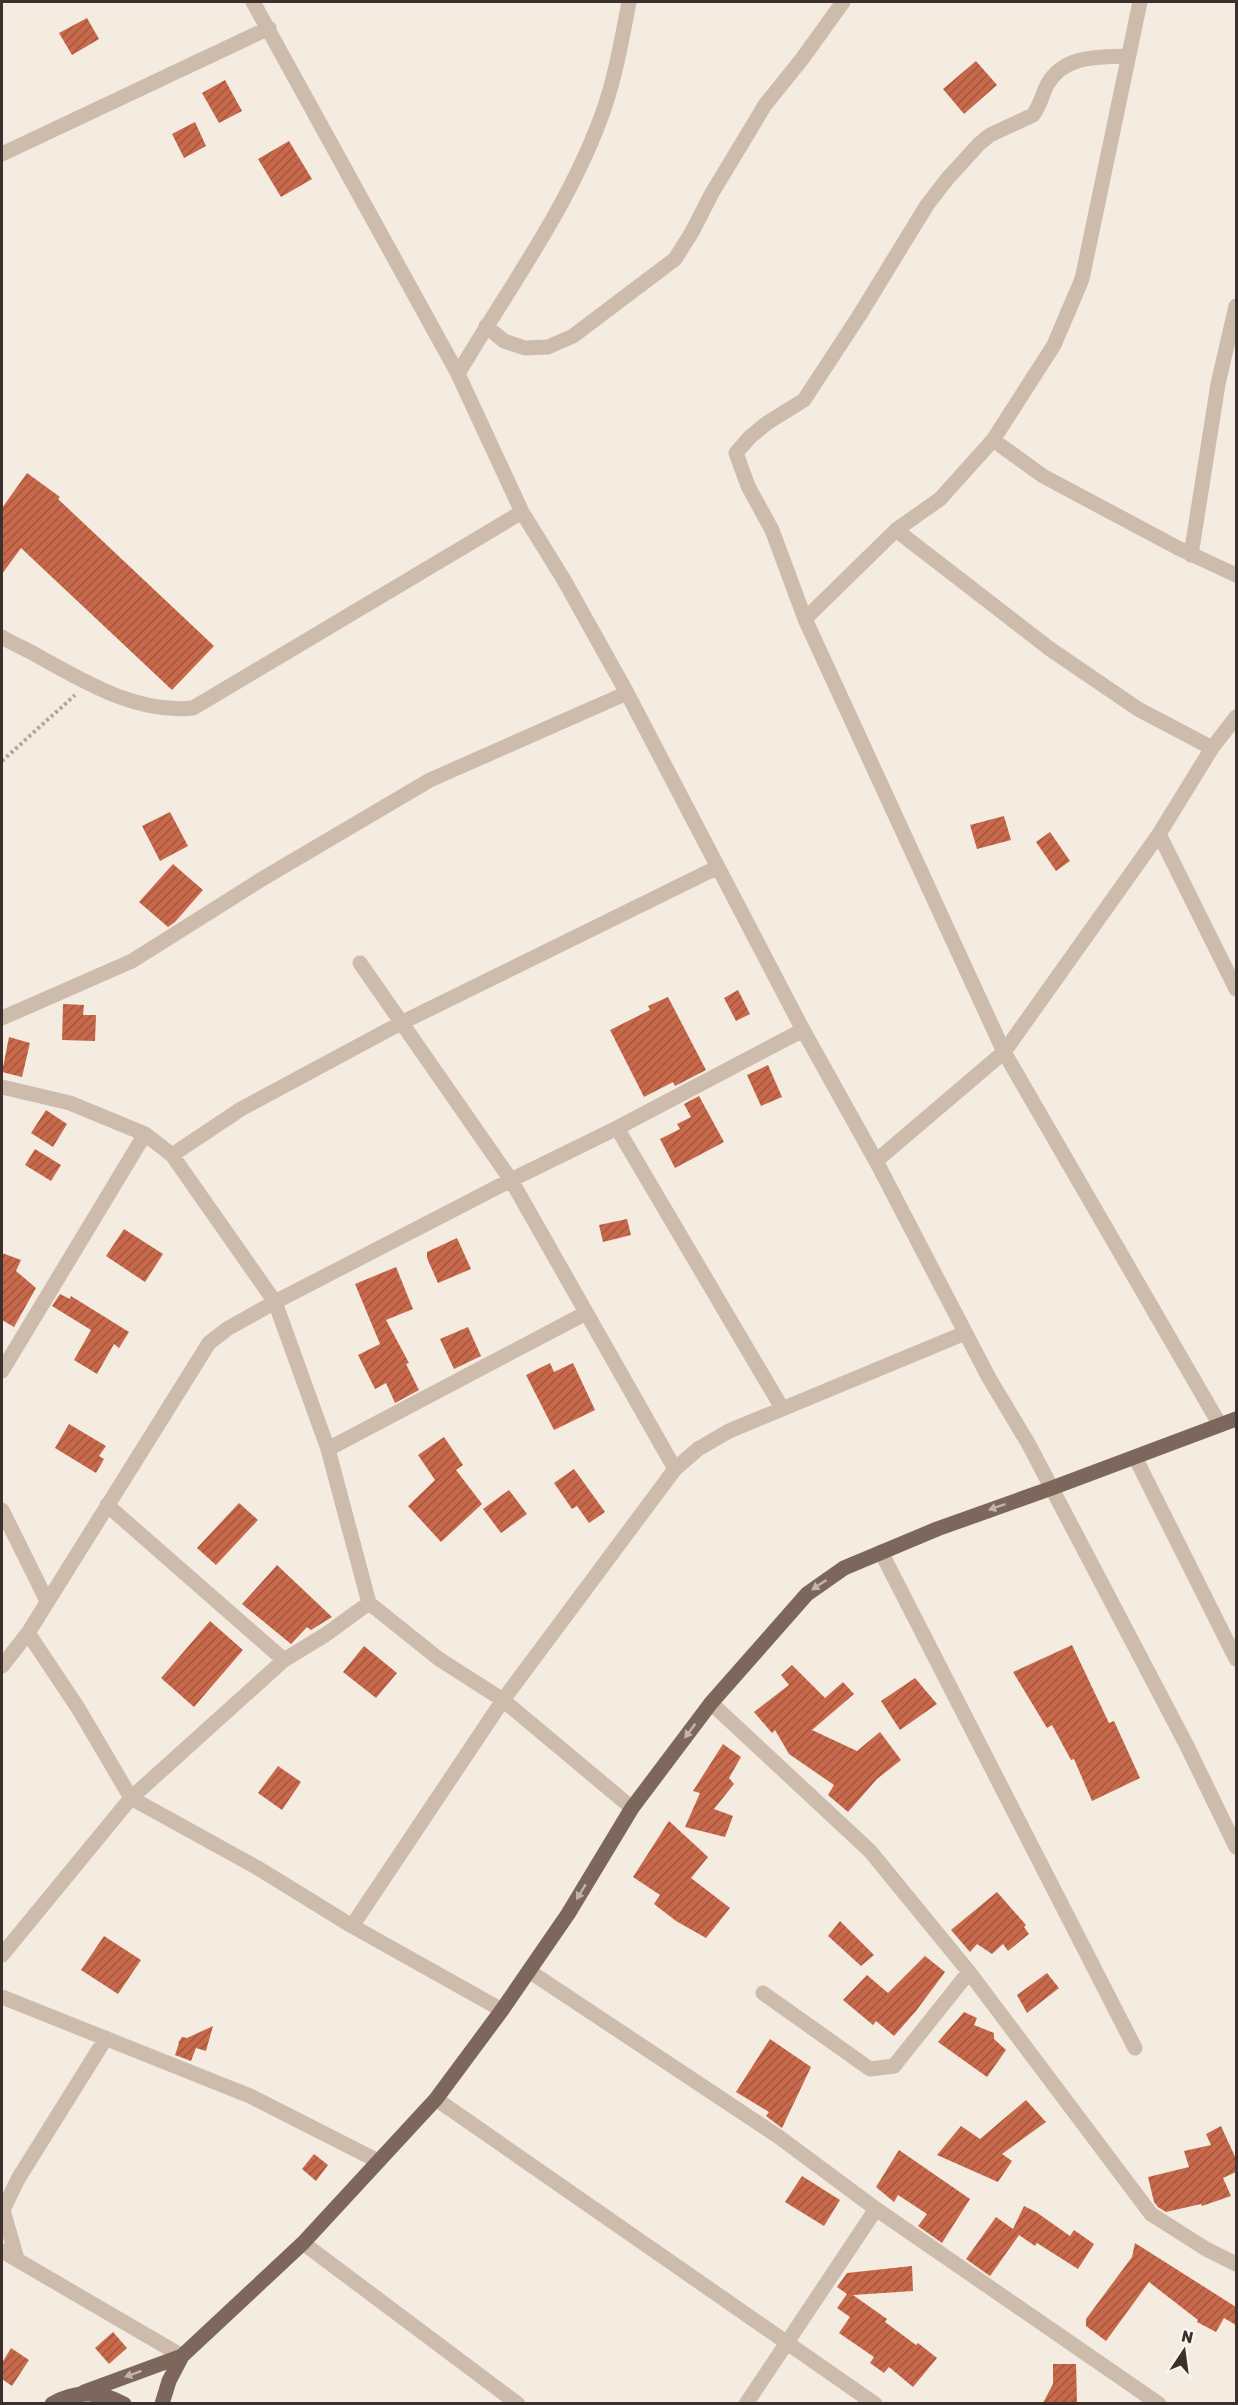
<svg xmlns="http://www.w3.org/2000/svg" width="1238" height="2405" font-family="Rubik,sans-serif">
<style>
.building{fill:url(#building-hatch)}
.lines{fill:none;stroke-linecap:round;stroke-linejoin:round}
.path{stroke:#b9a596;stroke-width:4;stroke-dasharray:3 3;stroke-linecap:butt}
.minor{stroke:#cdbbac;stroke-width:15}
.major{stroke:#7d675c;stroke-width:15}
.oneway{fill:#c2b5ac}
</style>
<defs>
<pattern id="building-hatch" width="6" height="6" patternUnits="userSpaceOnUse" patternTransform="scale(1.5)"><rect width="6" height="6" fill="#c8694b"/><path d="M-1 1l2-2M0 6l6-6M5 7l2-2" fill="none" stroke="#a4573f"/></pattern>
</defs>
<rect width="100%" height="100%" fill="#f4ebe1"/>
<path class="building" d="M87 18 99 39 72 55 59 33Z
M976 61 997 85 964 114 943 89Z
M225 80 242 111 219 123 202 93Z
M195 122 206 146 184 158 172 134Z
M289 141 312 179 281 197 258 159Z
M27 473 60 497 58 499 214 646 172 690 21 548 2 574V508Z
M170 812 188 846 160 861 142 826Z
M1004 816 1011 840 977 849 970 825Z
M1050 832 1070 861 1056 871 1036 842Z
M173 864 203 890 175 922 168 927 139 902Z
M738 990 750 1014 736 1021 724 998Z
M668 997 706 1070 675 1086 673 1082 644 1097 610 1030 650 1010 648 1006Z
M63 1004 84 1005 83 1015H96L95 1041 62 1040Z
M9 1037 30 1043 22 1077 2 1072Z
M768 1065 782 1097 761 1106 747 1075Z
M699 1096 724 1142 675 1168 660 1139 680 1129 677 1124 691 1117 684 1104Z
M46 1110 67 1124 53 1147 31 1133Z
M35 1149 61 1165 51 1181 25 1165Z
M627 1219 631 1235 603 1242 599 1225Z
M124 1229 163 1254 145 1282 106 1256Z
M457 1238 471 1269 438 1283 427 1258V1252Z
M2 1253 21 1260 16 1271 36 1288 14 1327 2 1320Z
M396 1267 413 1309 386 1320 409 1363 406 1364 419 1390 395 1403 386 1383 375 1389 358 1355 380 1344 355 1284Z
M60 1294 70 1299 71 1296 129 1332 119 1348 114 1344 97 1374 74 1360 91 1330 52 1306Z
M468 1327 481 1356 454 1369 440 1339Z
M550 1363 554 1372 573 1363 595 1410 554 1430 526 1375Z
M69 1424 106 1446 99 1456 104 1459 96 1473 55 1448Z
M444 1437 463 1465 456 1470 482 1504 441 1542 408 1506 435 1480 418 1455Z
M574 1469 605 1512 589 1523 577 1506 572 1509 554 1483Z
M509 1490 527 1514 501 1533 483 1509Z
M239 1503 258 1520 216 1565 197 1548Z
M277 1565 332 1617 311 1630 307 1627 291 1644 242 1604Z
M210 1621 243 1650 194 1707 161 1678Z
M1072 1645 1109 1723 1114 1721 1140 1778 1092 1801 1074 1759 1071 1760 1052 1725 1047 1728 1013 1672Z
M364 1646 397 1673 376 1698 343 1672Z
M792 1665 825 1698 843 1682 854 1694 812 1730 857 1751 880 1732 901 1760 877 1779 848 1812 828 1795 834 1785 789 1754 775 1730 772 1733 754 1712 789 1685 781 1675Z
M915 1678 937 1704 900 1730 881 1701Z
M723 1744 741 1757 729 1778 734 1784 714 1809 733 1816 725 1837 685 1827 700 1793 693 1791Z
M278 1766 301 1782 282 1810 258 1793Z
M669 1821 708 1857 691 1878 730 1908 706 1938 676 1921 654 1904 660 1895 633 1877Z
M997 1892 1026 1925 1024 1927 1029 1934 1008 1951 1003 1944 992 1954 977 1944 970 1952 951 1930Z
M840 1921 874 1955 861 1966 828 1936Z
M104 1936 141 1960 118 1994 81 1970Z
M925 1956 945 1972 916 2011 894 2036 876 2021 873 2025 843 2000 867 1975 888 1993Z
M1047 1973 1059 1988 1027 2013 1017 1995Z
M964 2012 977 2018 974 2025 994 2033V2039L1006 2050 987 2077 938 2042Z
M213 2026 206 2051 196 2048 191 2061 175 2055 179 2043H178L182 2037 187 2038Z
M770 2039 811 2067 782 2128 766 2116 769 2112 736 2092Z
M1026 2100 1046 2122 1002 2154 1012 2161 998 2182 937 2155 961 2126 980 2139Z
M1221 2126 1236 2159V2172L1223 2178 1231 2196 1202 2206 1201 2204 1166 2212 1158 2207 1154 2202 1148 2177 1189 2167 1184 2151 1211 2145 1206 2134Z
M899 2150 970 2199 942 2243 918 2226 927 2214 898 2195 894 2202 876 2187Z
M314 2154 328 2165 316 2181 302 2169Z
M802 2176 840 2200 824 2226 785 2202Z
M1024 2206 1036 2212 1070 2236 1074 2230 1094 2244 1078 2269 1037 2243 1035 2246 1019 2235 990 2276 966 2259 996 2217 1013 2229Z
M1135 2243 1236 2307V2325L1224 2318 1216 2332 1197 2322 1198 2320 1149 2282 1106 2341 1086 2326V2319L1132 2257Z
M912 2266 913 2291 853 2295 887 2319 885 2322 916 2345 918 2343 937 2358 913 2387 889 2367 884 2373 870 2363 874 2357 839 2333 850 2317 837 2308 847 2294 837 2287 847 2273Z
M113 2332 127 2348 109 2364 95 2348Z
M11 2348 29 2360 12 2386 2 2379V2363Z
M1053 2364H1076L1077 2403H1043L1053 2384Z"/>
<g class="lines">
<path class="path" d="M2 761 75 695"/>
<path class="minor" d="M253 2 458 374 522 512 564 580 627 693 803 1030 876 1161 989 1378 1028 1443 1186 1744 1236 1847
M1140 2 1082 279 1054 345 993 440 940 499 896 530 805 619 1004 1052 1220 1425
M2 154 269 28
M486 326 504 341 525 348 548 347 573 336 675 259 692 232 712 193 765 105 802 59 843 2
M458 374C509 287 571 204 604 109 616 74 622 38 629 2
M993 440 1043 476 1178 548 1236 575
M896 530 1050 649 1138 709 1212 748
M1191 555 1218 384 1236 306
M805 619 772 530 748 486 736 453 750 437 767 423 804 400 859 316 927 205 948 178 979 144 990 135 1033 115C1040 106 1042 95 1047 85 1064 55 1097 57 1128 56
M2 637C13 644 26 649 38 656 85 682 137 714 193 708L522 512
M1159 834 1236 989
M360 963 511 1180 675 1469
M2 1018 132 961 262 879 430 780 627 693
M2 1087 70 1103 145 1134 172 1155 275 1302 328 1449 369 1603 439 1659 503 1700 632 1808
M617 1128 782 1408
M172 1155 241 1109 401 1023 718 867
M876 1161 1004 1052 1159 834 1212 748 1236 717
M2 1371 145 1134
M328 1449 586 1313
M1135 1457 1236 1659
M107 1505 284 1660
M2 1510 47 1601
M881 1552 1135 2048
M28 1633 78 1708 131 1798 256 1867 352 1926 502 2010
M2 1666 28 1633 209 1343 227 1329 275 1302 511 1180 617 1128 803 1030
M711 1703 870 1851 969 1972 1151 2214 1206 2249 1236 2264
M352 1926 503 1700 675 1469 698 1449 729 1431 965 1333
M2 1955 131 1798 284 1660 325 1635 369 1603
M529 1971 779 2137 876 2209 1159 2404
M763 1993 870 2069 894 2066 969 1972
M2 1997 250 2096 378 2161
M436 2099 875 2404
M303 2243 518 2404
M2 2251 182 2356
M17 2259 3 2210 18 2179 106 2038
M746 2404 876 2209"/>
<path class="major" d="M84 2392 182 2356
M52 2404C76 2390 100 2391 124 2404
M162 2404 169 2381 182 2356 303 2243 436 2099 502 2010 568 1914 632 1808 711 1703 807 1594 844 1568 937 1529 1052 1488 1236 1419"/>
</g>
<defs><path id="oneway-solid" d="M-6-.8H1V-3.2L6.5 0L1 3.2V.8H-6Z" transform="scale(1.5)"/></defs>
<g class="oneway">
<use href="#oneway-solid" transform="translate(997 1507) rotate(161)"/>
<use href="#oneway-solid" transform="translate(819 1585) rotate(146)"/>
<use href="#oneway-solid" transform="translate(690 1731) rotate(127)"/>
<use href="#oneway-solid" transform="translate(581 1892) rotate(121)"/>
<use href="#oneway-solid" transform="translate(133 2374) rotate(160)"/>
</g>
<rect width="1238" height="2405" fill="none" stroke="#3b302b" stroke-width="6"/>
<g transform="translate(1184 2351) rotate(13)" stroke="#fbf5ee" stroke-width="4.5" paint-order="stroke">
<path d="M0-4.5L10 22L0 15L-10 22Z" fill="#3b302b"/>
<text y="-9" font-size="16" font-weight="bold" text-anchor="middle" fill="#3b302b">N</text>
</g>
</svg>
